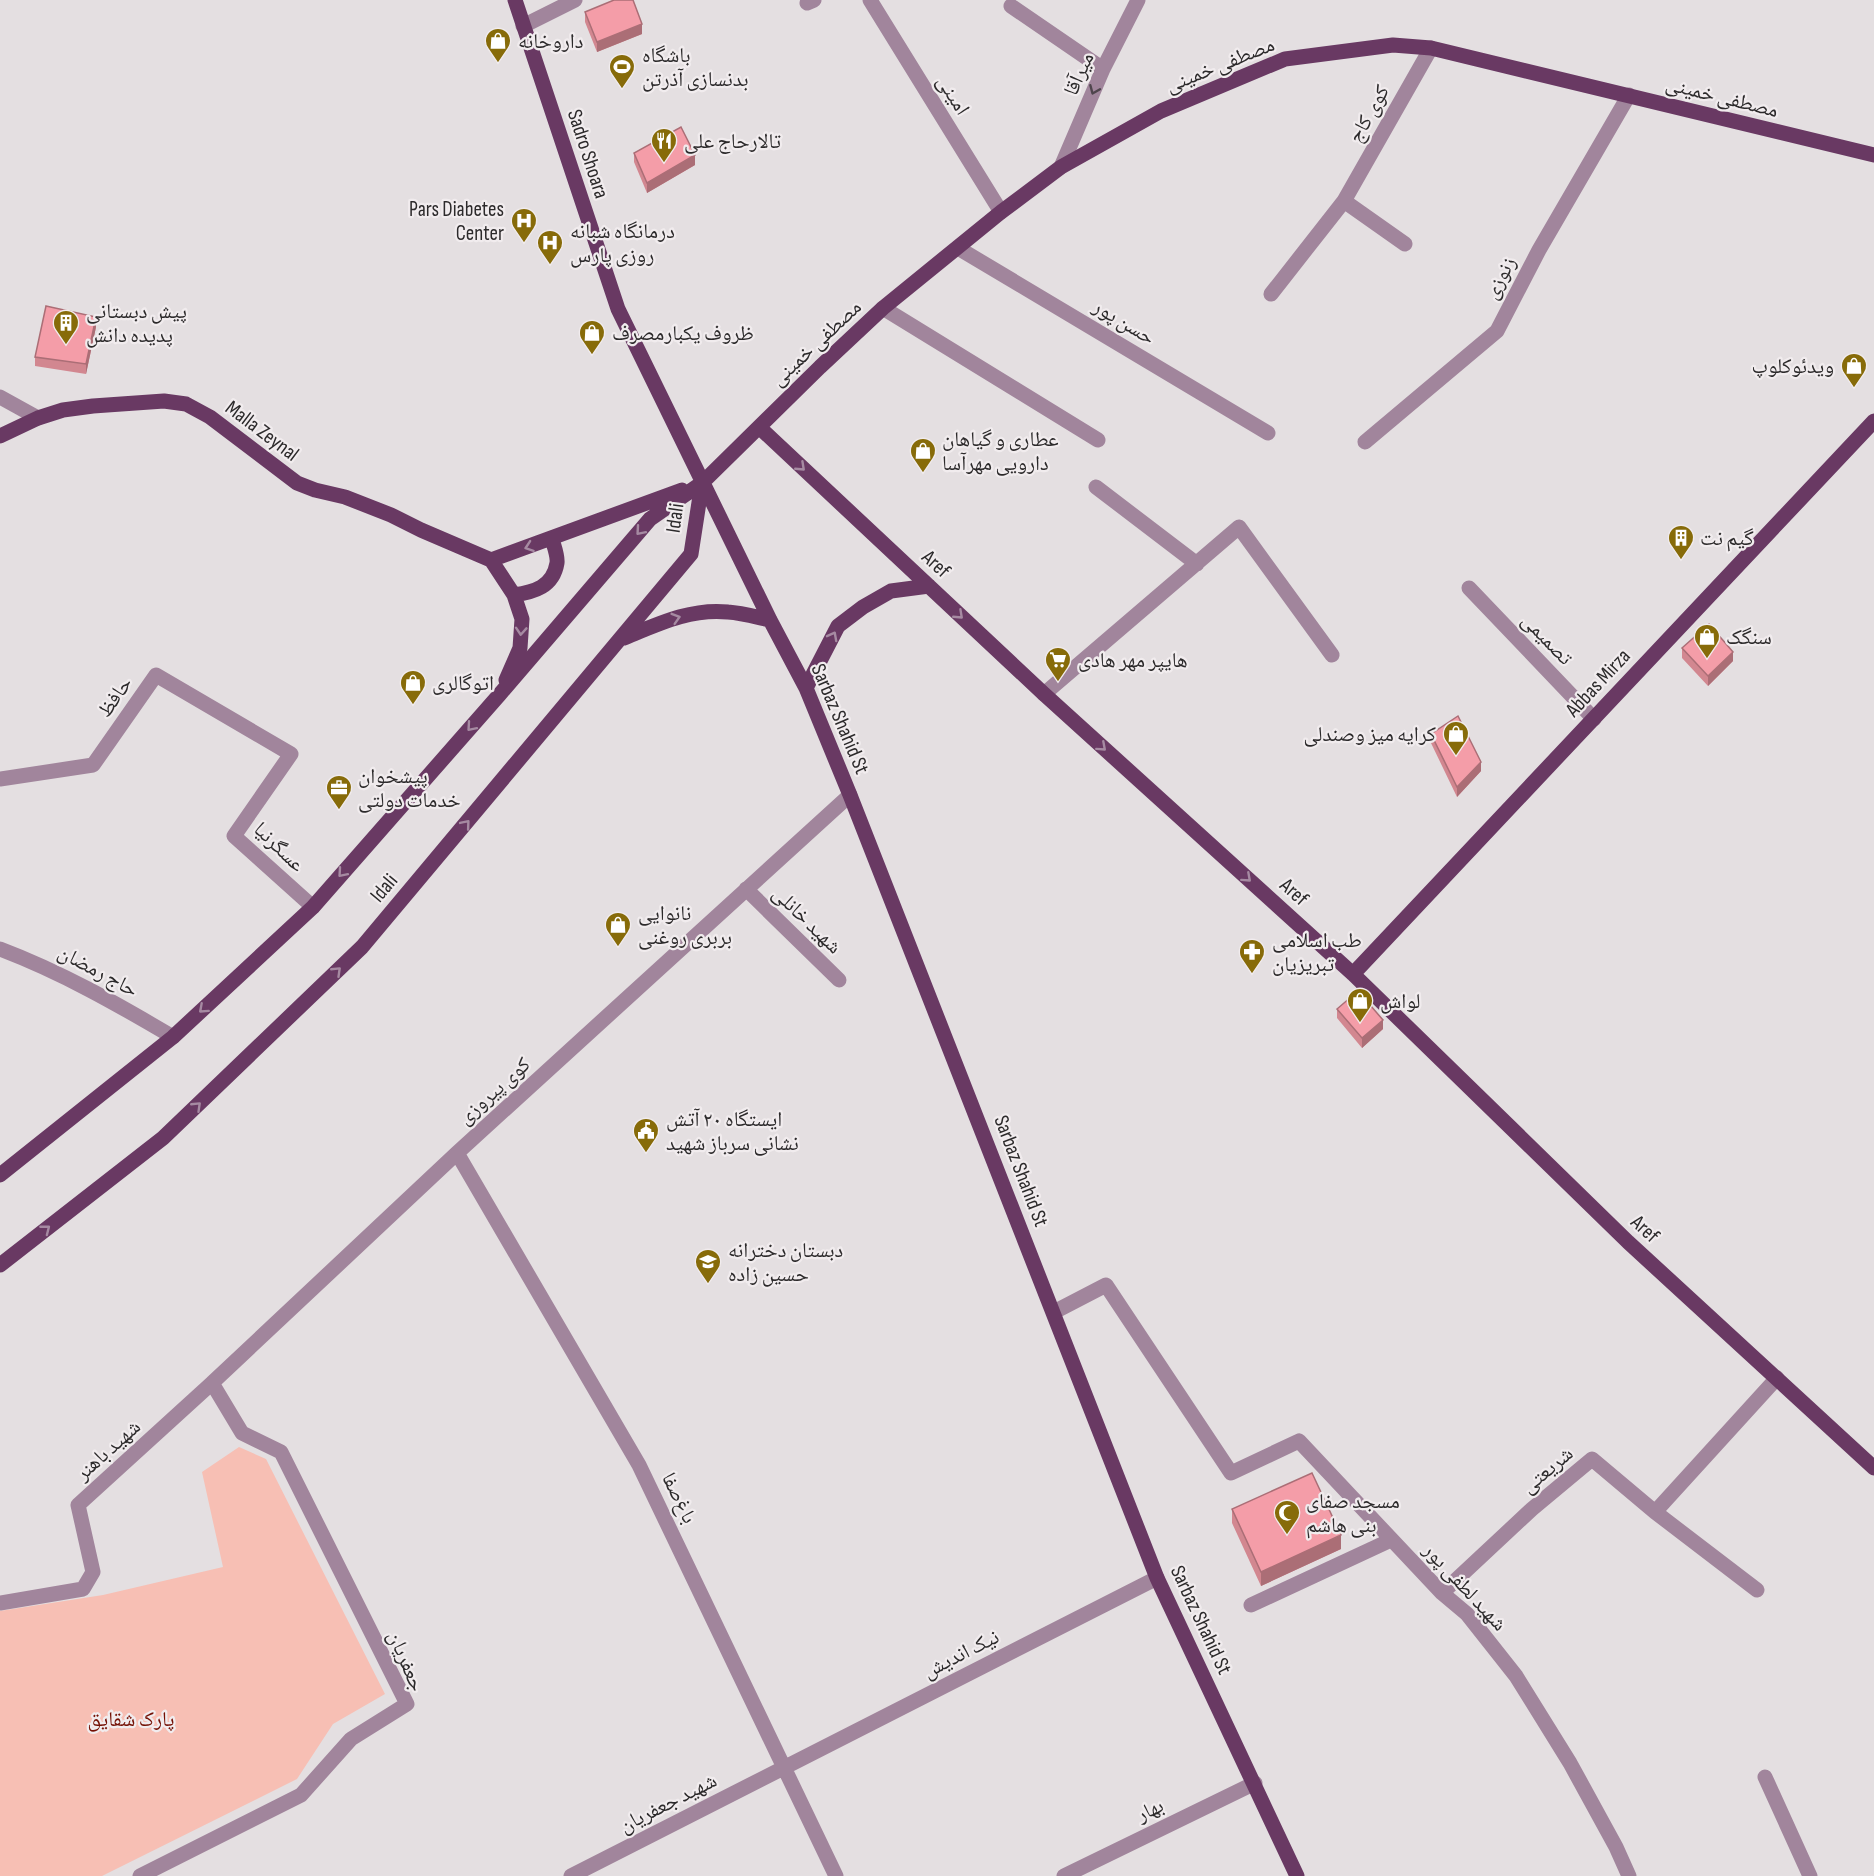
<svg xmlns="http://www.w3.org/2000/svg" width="1874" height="1876" font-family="'Sofia Sans Condensed','Noto Naskh Arabic',sans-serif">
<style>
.green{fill:#f7bfb4}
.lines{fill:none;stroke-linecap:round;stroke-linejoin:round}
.minor{stroke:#a1859c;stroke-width:15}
.major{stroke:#693963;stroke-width:15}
.wall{fill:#d28790}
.shaded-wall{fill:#ab6e76}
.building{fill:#f49da8;stroke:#ab6e76;stroke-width:1.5}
.oneway{stroke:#4f454d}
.oneway2{stroke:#a68aa2}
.labels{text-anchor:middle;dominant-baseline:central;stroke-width:4.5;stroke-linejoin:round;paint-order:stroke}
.poi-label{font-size:21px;fill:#2c2a2b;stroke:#f1ecee;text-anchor:start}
.street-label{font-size:21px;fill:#2c2a2b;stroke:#f1ecee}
.park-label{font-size:21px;fill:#741004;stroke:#f1ecee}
</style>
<rect width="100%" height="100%" fill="#e4dfe1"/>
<path class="green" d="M239 1447 266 1459 385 1694 333 1724 297 1779 102 1876H0V1611L103 1595 223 1567 202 1472Z"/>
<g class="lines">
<path class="minor" d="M870 0 1001 212
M807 3 814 0
M1011 6 1103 69
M523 26 575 0
M1061 167 1103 69 1138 0
M1405 244 1344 201 1431 48
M958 248 1268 433
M1271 294 1344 201
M883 308 1098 440
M0 397 38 418
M1365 442 1497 331 1539 250 1629 95
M1096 487 1197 564
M1469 588 1594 719
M1044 694 1239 527 1332 655
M0 779 93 765 156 675 291 754 234 836 313 907
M746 889 839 980
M0 949C61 972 117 1004 173 1037
M457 1153 639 1465 836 1876
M1054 1312 1106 1285 1231 1473 1299 1441 1442 1593 1467 1614 1516 1676 1570 1763 1616 1847 1629 1876
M1655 1512 1757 1590
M1442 1593 1532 1509 1592 1459 1655 1512 1777 1378
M0 1603 83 1589 93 1572 78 1505 212 1383
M1251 1605 1391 1540
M1765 1777 1810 1876
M140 1876 301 1795 351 1739 407 1704 281 1452 242 1433 212 1383 457 1153 850 795
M571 1876 1157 1578
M1064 1876 1255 1783"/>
<path class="major" d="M515 0 618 309 770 620 806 688 850 795 1157 1578 1297 1876
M759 427 1044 694 1353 974 1628 1242 1874 1468
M0 436 38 418 63 410 93 406 164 401 186 404 210 417 297 483 315 490 345 497 391 515 421 530 491 560 514 595 522 619 520 648 506 680
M491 560 682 490
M514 595C534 592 553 587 557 563 558 556 554 546 552 539
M624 638C658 624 691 608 728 612 742 613 756 617 770 620
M806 688 838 626 863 607 891 591 929 586
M1353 974 1874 421
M0 1175 173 1037 313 907 500 694 650 519 702 483 820 367 883 308 1001 212 1061 167 1161 111 1285 59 1393 45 1431 48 1874 155
M0 1265 163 1138 362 947 691 554 702 483"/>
</g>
<path class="wall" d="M585 12 642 34 597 52 585 22Z
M634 153 695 165 647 193 634 162Z
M96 327 86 374 35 366V357Z
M1682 648 1733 661 1708 686 1682 658Z
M1431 734 1481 771 1457 797 1431 743Z
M1337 1009 1383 1029 1362 1048 1337 1018Z
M1232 1509 1341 1549 1261 1586 1232 1523Z"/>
<path class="shaded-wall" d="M642 24V34L597 52V42Z
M695 155V165L647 193V183Z
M96 317V327L86 374V364Z
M1733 652V661L1708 686V676Z
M1481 762V771L1457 797V787Z
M1383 1020V1029L1362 1048V1038Z
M1341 1535V1549L1261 1586V1572Z"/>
<path class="building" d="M614 0H633L642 24 597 42 585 12Z
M681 127 695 155 647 183 634 153Z
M46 306 96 317 86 364 35 357Z
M1709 624 1733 652 1708 676 1682 648Z
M1458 716 1481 762 1457 787 1431 734Z
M1358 991 1383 1020 1362 1038 1337 1009Z
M1312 1473 1341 1535 1261 1572 1232 1509Z"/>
<defs><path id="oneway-chevron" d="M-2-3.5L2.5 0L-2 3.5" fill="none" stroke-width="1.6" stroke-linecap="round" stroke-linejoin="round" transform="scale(1.5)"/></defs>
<use class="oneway" href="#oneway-chevron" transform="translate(1094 90) rotate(113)"/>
<g class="oneway2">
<use href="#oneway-chevron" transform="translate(801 467) rotate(43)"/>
<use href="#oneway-chevron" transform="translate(640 531) rotate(131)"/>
<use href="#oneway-chevron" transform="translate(529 547) rotate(161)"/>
<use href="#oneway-chevron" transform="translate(959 615) rotate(43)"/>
<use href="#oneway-chevron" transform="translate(676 618) rotate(-17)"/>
<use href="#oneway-chevron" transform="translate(521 631) rotate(94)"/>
<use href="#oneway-chevron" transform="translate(833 636) rotate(-62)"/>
<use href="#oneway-chevron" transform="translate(471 727) rotate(131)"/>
<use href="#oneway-chevron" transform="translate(1102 747) rotate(42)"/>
<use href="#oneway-chevron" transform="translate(466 824) rotate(-50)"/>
<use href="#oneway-chevron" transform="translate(342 873) rotate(131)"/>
<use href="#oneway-chevron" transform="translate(1247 878) rotate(42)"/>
<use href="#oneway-chevron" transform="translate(337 971) rotate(-44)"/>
<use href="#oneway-chevron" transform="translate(203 1009) rotate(138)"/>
<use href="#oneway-chevron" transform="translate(197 1106) rotate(-44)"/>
<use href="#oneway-chevron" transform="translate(46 1229) rotate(-38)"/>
</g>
<defs>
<symbol id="shop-pin" viewBox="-11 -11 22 30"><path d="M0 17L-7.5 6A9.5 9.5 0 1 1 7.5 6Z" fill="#876b09" stroke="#f1ecee"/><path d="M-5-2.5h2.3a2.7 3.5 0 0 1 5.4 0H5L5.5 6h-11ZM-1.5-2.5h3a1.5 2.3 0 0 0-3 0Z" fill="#fff"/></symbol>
<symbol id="stadium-pin" viewBox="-11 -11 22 30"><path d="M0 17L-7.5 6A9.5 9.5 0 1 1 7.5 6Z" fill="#876b09" stroke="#f1ecee"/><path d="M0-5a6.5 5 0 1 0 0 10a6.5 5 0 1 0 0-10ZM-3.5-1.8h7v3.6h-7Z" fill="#fff"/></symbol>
<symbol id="restaurant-pin" viewBox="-11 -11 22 30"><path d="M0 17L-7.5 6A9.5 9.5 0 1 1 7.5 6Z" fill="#876b09" stroke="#f1ecee"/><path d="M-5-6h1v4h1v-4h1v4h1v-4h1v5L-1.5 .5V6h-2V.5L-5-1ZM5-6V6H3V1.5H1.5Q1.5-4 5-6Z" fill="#fff"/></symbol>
<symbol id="hospital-pin" viewBox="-11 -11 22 30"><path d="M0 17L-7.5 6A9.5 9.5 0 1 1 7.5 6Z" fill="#876b09" stroke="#f1ecee"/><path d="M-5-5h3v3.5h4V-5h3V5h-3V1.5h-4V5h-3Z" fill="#fff"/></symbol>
<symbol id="building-pin" viewBox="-11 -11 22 30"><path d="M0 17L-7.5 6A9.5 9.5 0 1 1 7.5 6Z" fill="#876b09" stroke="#f1ecee"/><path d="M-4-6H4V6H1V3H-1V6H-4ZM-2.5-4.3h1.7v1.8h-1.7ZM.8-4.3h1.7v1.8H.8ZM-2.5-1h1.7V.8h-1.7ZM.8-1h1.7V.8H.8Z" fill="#fff"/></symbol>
<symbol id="supermarket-pin" viewBox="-11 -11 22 30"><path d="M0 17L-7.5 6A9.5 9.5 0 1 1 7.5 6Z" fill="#876b09" stroke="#f1ecee"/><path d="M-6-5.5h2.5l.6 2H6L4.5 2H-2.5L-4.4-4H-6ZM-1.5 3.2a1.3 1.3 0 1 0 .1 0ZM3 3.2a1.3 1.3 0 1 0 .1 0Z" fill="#fff"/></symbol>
<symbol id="office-pin" viewBox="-11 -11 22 30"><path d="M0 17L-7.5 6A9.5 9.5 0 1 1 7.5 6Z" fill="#876b09" stroke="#f1ecee"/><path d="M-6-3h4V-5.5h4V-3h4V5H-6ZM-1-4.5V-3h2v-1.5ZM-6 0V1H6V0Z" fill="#fff"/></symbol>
<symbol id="pharmacy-pin" viewBox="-11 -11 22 30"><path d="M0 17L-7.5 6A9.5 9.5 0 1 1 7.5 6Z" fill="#876b09" stroke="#f1ecee"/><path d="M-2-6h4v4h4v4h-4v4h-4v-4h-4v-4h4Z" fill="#fff"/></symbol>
<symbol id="civic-pin" viewBox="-11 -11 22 30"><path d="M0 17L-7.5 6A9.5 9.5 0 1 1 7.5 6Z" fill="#876b09" stroke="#f1ecee"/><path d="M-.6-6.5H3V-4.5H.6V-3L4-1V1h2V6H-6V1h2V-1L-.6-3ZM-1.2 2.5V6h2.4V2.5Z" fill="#fff"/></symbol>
<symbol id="school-pin" viewBox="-11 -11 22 30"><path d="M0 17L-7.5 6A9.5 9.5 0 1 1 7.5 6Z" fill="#876b09" stroke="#f1ecee"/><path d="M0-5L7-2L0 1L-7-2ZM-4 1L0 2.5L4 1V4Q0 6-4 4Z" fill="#fff"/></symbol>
<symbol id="mosque-pin" viewBox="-11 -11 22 30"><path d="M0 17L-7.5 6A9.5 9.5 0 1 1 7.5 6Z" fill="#876b09" stroke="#f1ecee"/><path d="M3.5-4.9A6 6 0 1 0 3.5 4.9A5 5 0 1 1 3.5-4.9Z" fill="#fff"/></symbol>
</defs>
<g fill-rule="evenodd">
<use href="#shop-pin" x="483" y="26" width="30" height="40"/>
<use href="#stadium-pin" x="607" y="52" width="30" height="40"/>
<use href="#restaurant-pin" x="649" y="126" width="30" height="40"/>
<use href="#hospital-pin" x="509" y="206" width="30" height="40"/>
<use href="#hospital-pin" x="535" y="228" width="30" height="40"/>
<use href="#building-pin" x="51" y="308" width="30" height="40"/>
<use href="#shop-pin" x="577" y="318" width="30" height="40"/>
<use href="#shop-pin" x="1839" y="351" width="30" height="40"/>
<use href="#shop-pin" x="908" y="436" width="30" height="40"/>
<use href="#building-pin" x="1666" y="523" width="30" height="40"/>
<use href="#shop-pin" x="1692" y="622" width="30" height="40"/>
<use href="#supermarket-pin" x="1043" y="645" width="30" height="40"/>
<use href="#shop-pin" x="398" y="668" width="30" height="40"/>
<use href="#shop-pin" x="1441" y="719" width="30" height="40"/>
<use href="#office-pin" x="324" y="773" width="30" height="40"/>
<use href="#shop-pin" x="603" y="910" width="30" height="40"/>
<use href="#pharmacy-pin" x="1237" y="937" width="30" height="40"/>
<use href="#shop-pin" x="1345" y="986" width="30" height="40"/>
<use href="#civic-pin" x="631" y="1116" width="30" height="40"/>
<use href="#school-pin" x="693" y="1247" width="30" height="40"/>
<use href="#mosque-pin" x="1272" y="1498" width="30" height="40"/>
</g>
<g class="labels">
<g class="poi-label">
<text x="518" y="41">داروخانه</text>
<text x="642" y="55">باشگاه<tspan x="642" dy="24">بدنسازی آذرتن</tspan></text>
<text x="684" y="141">تالارحاج علی</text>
<text x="504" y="209" text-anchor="end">Pars Diabetes<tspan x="504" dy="24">Center</tspan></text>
<text x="570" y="231">درمانگاه شبانه<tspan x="570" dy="24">روزی پارس</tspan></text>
<text x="86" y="311">پیش دبستانی<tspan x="86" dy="24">پدیده دانش</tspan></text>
<text x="612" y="333">ظروف یکبارمصرف</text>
<text x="1834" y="366" text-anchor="end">ویدئوکلوپ</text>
<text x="942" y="439">عطاری و گیاهان<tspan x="942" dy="24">دارویی مهرآسا</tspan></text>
<text x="1700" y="538">گیم نت</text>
<text x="1726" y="637">سنگک</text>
<text x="1078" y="660">هایپر مهر هادی</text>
<text x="432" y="683">اتوگالری</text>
<text x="1436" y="734" text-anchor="end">کرایه میز وصندلی</text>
<text x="358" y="776">پیشخوان<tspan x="358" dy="24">خدمات دولتی</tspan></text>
<text x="638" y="913">نانوایی<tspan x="638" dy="24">بربری روغنی</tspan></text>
<text x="1272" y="940">طب اسلامی<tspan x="1272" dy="24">تبریزیان</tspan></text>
<text x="1380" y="1001">لواش</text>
<text x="666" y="1119">ایستگاه ۲۰ آتش<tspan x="666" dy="24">نشانی سرباز شهید</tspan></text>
<text x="728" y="1250">دبستان دخترانه<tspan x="728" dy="24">حسین زاده</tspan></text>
<text x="1306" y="1501">مسجد صفای<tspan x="1306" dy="24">بنی هاشم</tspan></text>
</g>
<g class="street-label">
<text transform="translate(1220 65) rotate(-22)">مصطفی خمینی</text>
<text transform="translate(1079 74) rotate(-66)">میرآقا</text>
<text transform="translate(953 95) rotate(58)">امینی</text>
<text transform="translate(1722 97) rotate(14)">مصطفی خمینی</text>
<text transform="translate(1369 114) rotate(-61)">کوی کاج</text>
<text transform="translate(588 154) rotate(72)">Sadro Shoara</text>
<text transform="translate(1500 278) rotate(-62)">زنوزی</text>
<text transform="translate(1124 322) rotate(31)">حسن پور</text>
<text transform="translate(816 343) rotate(-43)">مصطفی خمینی</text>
<text transform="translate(262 431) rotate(37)">Malla Zeynal</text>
<text transform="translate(675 518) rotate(-82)">Idali</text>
<text transform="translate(936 564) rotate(43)">Aref</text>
<text transform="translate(1547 639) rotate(46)">تصمیمی</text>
<text transform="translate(1598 683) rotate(-47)">Abbas Mirza</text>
<text transform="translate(115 697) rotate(-55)">حافظ</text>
<text transform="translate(840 719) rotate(67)">Sarbaz Shahid St</text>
<text transform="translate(279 847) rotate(44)">عسگرنیا</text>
<text transform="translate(384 888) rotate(-50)">Idali</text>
<text transform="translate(1294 892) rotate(42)">Aref</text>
<text transform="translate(807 920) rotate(44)">شهید خانلی</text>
<text transform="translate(98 971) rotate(28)">حاج رمضان</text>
<text transform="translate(494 1091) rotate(-42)">کوی پیروزی</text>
<text transform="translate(1021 1171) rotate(69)">Sarbaz Shahid St</text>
<text transform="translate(1645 1229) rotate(43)">Aref</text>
<text transform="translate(108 1450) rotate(-42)">شهید باهنر</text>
<text transform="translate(1547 1470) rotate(-40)">شریعتی</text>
<text transform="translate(679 1498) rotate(64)">باغ‌صفا</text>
<text transform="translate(1465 1587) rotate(47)">شهید لطفی پور</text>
<text transform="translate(1201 1620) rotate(65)">Sarbaz Shahid St</text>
<text transform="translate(961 1654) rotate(-27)">نیک اندیش</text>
<text transform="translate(406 1661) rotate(67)">جعفریان</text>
<text transform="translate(668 1803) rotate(-27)">شهید جعفریان</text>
<text transform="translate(1150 1810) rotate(-25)">بهار</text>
</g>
<g class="park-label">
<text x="131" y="1719">پارک شقایق</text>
</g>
</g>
</svg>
